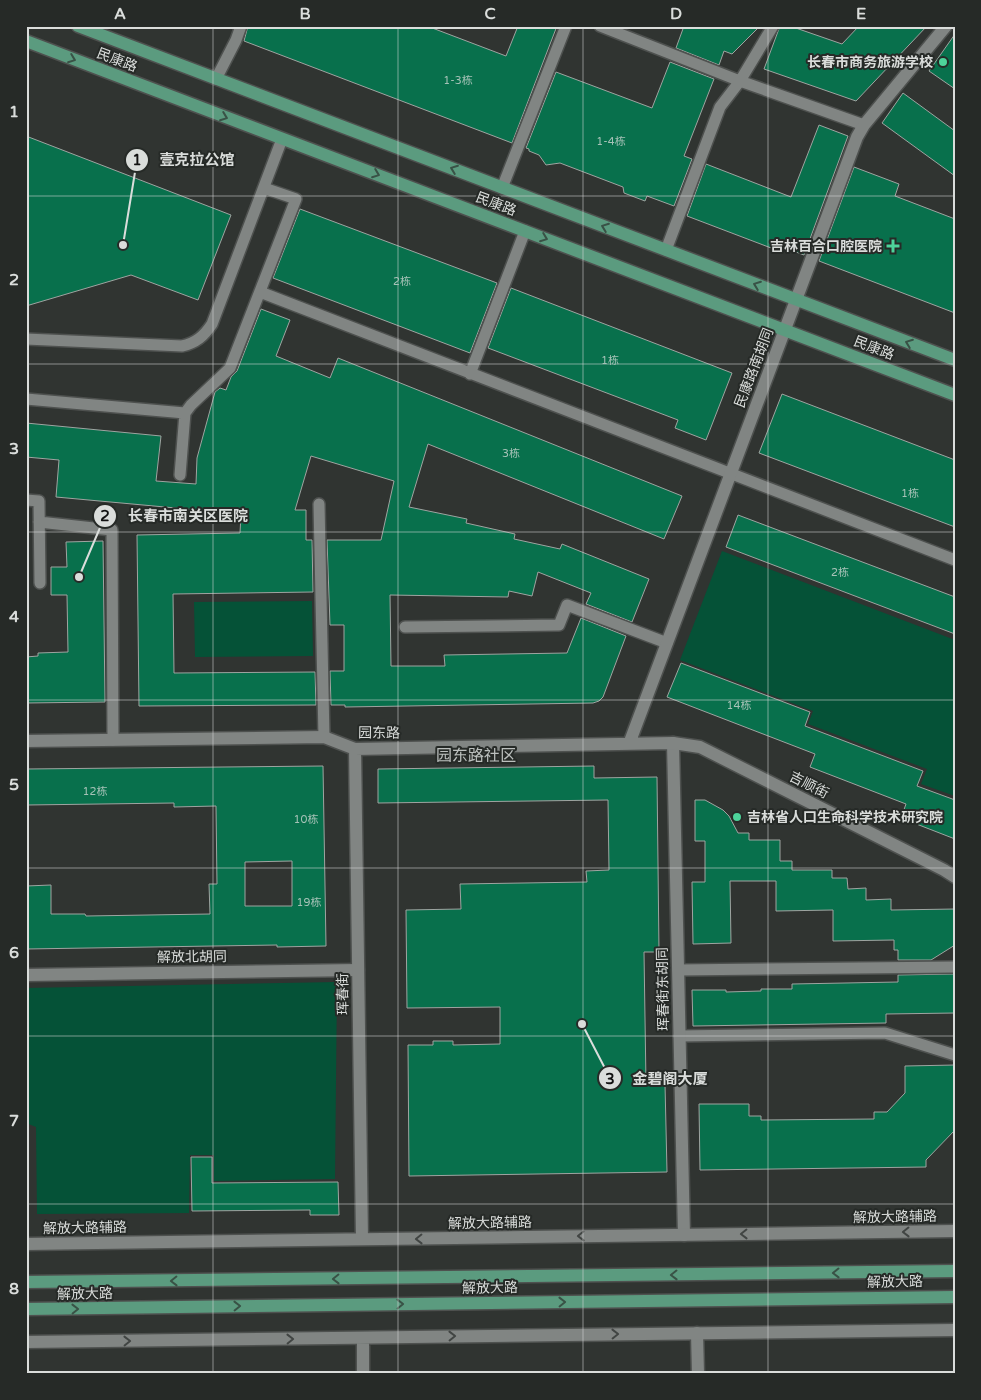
<svg xmlns="http://www.w3.org/2000/svg" width="981" height="1400" font-family="'Varela Round','Noto Sans SC',sans-serif">
<style>
.green{fill:#055237}
.building{fill:#08704c;stroke:#9fa4a1;fill-rule:evenodd}
.lines{fill:none;stroke-linecap:round;stroke-linejoin:round}
.lane-casing{stroke:#4e514f;stroke-width:14}
.street-casing{stroke:#4e514f;stroke-width:15}
.secondary-casing{stroke:#4e514f;stroke-width:15}
.primary-casing{stroke:#4e514f;stroke-width:15}
.lane{stroke:#818583;stroke-width:11}
.street{stroke:#818583;stroke-width:12}
.secondary{stroke:#818583;stroke-width:12}
.primary{stroke:#5b9b7f;stroke-width:12}
.oneway{stroke:#395246}
.oneway2{stroke:#414543}
.grid{fill:none;stroke:#dadddb;stroke-width:1;stroke-opacity:0.55}
.poi-dot{fill:#4dd39a;stroke:#262a27;stroke-width:2}
.labels{text-anchor:middle;dominant-baseline:central;stroke-width:4;stroke-linejoin:round;paint-order:stroke}
.number-label{font-size:11px;fill:#a6c2b7}
.street-label{font-size:14px;fill:#dadddb;stroke:#262a27}
.poi-label{font-size:14px;font-weight:bold;fill:#dadddb;stroke:#262a27;text-anchor:end}
.quarter-label{font-size:16px;fill:#bcc0be;stroke:#262a27}
.leader{fill:none;stroke:#dadddb;stroke-width:2}
.callout-dot{fill:#dadddb;stroke:#262a27;stroke-width:2}
.mark-label{font-size:15px;text-anchor:middle;font-weight:bold;fill:#111}
.callout-label{font-size:15px;text-anchor:middle;font-weight:bold;fill:#dadddb;stroke:#262a27;stroke-width:4;stroke-linejoin:round;paint-order:stroke}
.neatline{fill:none;stroke:#dadddb;stroke-width:2}
.grid-label{font-size:16px;text-anchor:middle;font-weight:bold;fill:#dadddb}
</style>
<rect width="100%" height="100%" fill="#303431"/>
<path class="green" d="M722 551 955 640V796L921 784 927 769 808 724 813 711 680 660Z
M312 601 313 656 195 657 194 602Z
M337 982 335 1179 214 1181V1155H190L189 1213 37 1214 36 1127 26 1123V988Z"/>
<path class="building" d="M248 26H427L506 56 518 26H557L512 143 244 41Z
M684 26H760L732 54 724 51 719 65 676 48Z
M780 26H790L842 44 859 26H927L856 101 764 69Z
M955 34V89L929 71Z
M670 62 714 79 684 156 692 159 674 206 647 196 645 201 624 193 623 187 560 163 546 165 539 155 529 151V149L526 148 556 72 652 108Z
M903 93 955 131V176L882 123Z
M819 125 848 136 804 255 780 246 779 251 687 216 706 164 791 197Z
M26 136 231 215 198 300 131 275 26 306Z
M854 167 899 184 895 196 955 219V313L819 261Z
M300 209 497 283 470 353 273 278Z
M511 288 732 373 706 440 675 428 678 420 488 348Z
M261 309 290 320 276 356 330 378 338 358 682 496 664 539 428 444 409 507 467 519 466 523 515 534 514 539 560 549 562 544 649 579 632 622 586 604 591 593 538 572 532 596 509 591 508 597 390 595 391 666H445L444 655 567 653 581 618 626 636 603 697 599 701 593 703 345 707V705H331L330 671H344V625H330L327 540H381L394 481 311 456 295 510H306V540H312L313 592 173 594 174 673 315 672 316 705 139 706 137 535 240 533 241 514 56 497 59 460 26 457V423L161 436 156 481 196 484 197 458 215 392 220 388 226 390 231 377 237 371Z
M782 394 955 460V527L759 453Z
M738 515 955 597V634L726 547Z
M103 541 105 702 26 703V657L38 656V653L68 652 67 595H51V567H67L66 542Z
M681 663 810 712 805 726 923 771 917 786 955 800V839L901 818 906 804 810 767 815 754 667 697Z
M323 766 326 946 277 947V945L26 949V886L51 885V914H85L86 916 210 914 209 884H217L216 806 174 807V803L27 805 26 769ZM292 861V906H245V862Z
M594 766V778L657 777 659 952H644L646 1084H665L667 1172 409 1176 408 1045H433V1041H453V1045L500 1044V1007L407 1008 406 910 461 909 460 884 587 882 586 871 609 870 608 800 378 803V769Z
M695 800H705L723 810 729 816 738 833H749V840H780V861H792V870H832V878H847L848 889 866 888V900L891 899V910L955 909V945L931 960H898V950H894V940L833 941V910L776 911V881H730L731 943 693 944 692 882H705V841H695Z
M955 974V1013L886 1014V1023L693 1026 692 990H726V992L761 991V989H792V984L898 982V975Z
M955 1065V1130L926 1160V1167L700 1170 699 1104H749V1116H761V1120L874 1119V1112H887L905 1093V1066Z
M191 1157H212V1183L338 1182 339 1215H310V1210L192 1211Z"/>
<g class="lines">
<defs>
<path id="lane" d="M600 26 740 81 864 125
M216 79 236 40 241 26
M502 188 566 26
M666 250 720 107 740 81 773 26
M260 292 955 560
M26 339 182 346C196 343 204 336 212 324L282 139
M470 374 525 231
M26 399 185 413
M180 475 185 413 191 405 230 368 296 199 264 188
M26 500 39 501 40 583
M319 504 324 737
M39 522 112 530 113 740
M405 627 559 625 567 605 667 643
M678 970 955 967
M679 1036 885 1033 955 1055"/>
<path id="street" d="M796 300 857 137 864 125 946 26
M673 743 684 1235
M26 975 358 970
M697 1333 698 1374"/>
<path id="secondary" d="M26 741 324 737 355 749 673 743 700 747 944 870 955 877
M629 744 796 300
M355 749 362 1239
M26 1244 955 1231
M363 1338V1374
M26 1342 955 1330"/>
<path id="primary" d="M78 26 955 360
M26 41 955 395
M26 1282 955 1271
M26 1309 955 1297"/>
</defs>
<use href="#lane" class="lane-casing"/>
<use href="#street" class="street-casing"/>
<use href="#secondary" class="secondary-casing"/>
<use href="#primary" class="primary-casing"/>
<use href="#lane" class="lane"/>
<use href="#street" class="street"/>
<use href="#secondary" class="secondary"/>
<use href="#primary" class="primary"/>
</g>
<defs><path id="oneway-chevron" d="M-2-3.5L2.5 0L-2 3.5" fill="none" stroke-width="1.6" stroke-linecap="round" stroke-linejoin="round" transform="scale(1.25)"/></defs>
<g class="oneway">
<use href="#oneway-chevron" transform="translate(72 59) rotate(21)"/>
<use href="#oneway-chevron" transform="translate(224 117) rotate(21)"/>
<use href="#oneway-chevron" transform="translate(454 169) rotate(-159)"/>
<use href="#oneway-chevron" transform="translate(376 174) rotate(21)"/>
<use href="#oneway-chevron" transform="translate(605 227) rotate(-159)"/>
<use href="#oneway-chevron" transform="translate(544 238) rotate(21)"/>
<use href="#oneway-chevron" transform="translate(757 285) rotate(-159)"/>
<use href="#oneway-chevron" transform="translate(909 343) rotate(-159)"/>
<use href="#oneway-chevron" transform="translate(836 1273) rotate(179)"/>
<use href="#oneway-chevron" transform="translate(674 1275) rotate(179)"/>
<use href="#oneway-chevron" transform="translate(336 1279) rotate(179)"/>
<use href="#oneway-chevron" transform="translate(174 1281) rotate(179)"/>
<use href="#oneway-chevron" transform="translate(562 1302) rotate(-1)"/>
<use href="#oneway-chevron" transform="translate(400 1304) rotate(-1)"/>
<use href="#oneway-chevron" transform="translate(237 1306) rotate(-1)"/>
<use href="#oneway-chevron" transform="translate(75 1309) rotate(-1)"/>
</g>
<g class="oneway2">
<use href="#oneway-chevron" transform="translate(906 1232) rotate(179)"/>
<use href="#oneway-chevron" transform="translate(744 1234) rotate(179)"/>
<use href="#oneway-chevron" transform="translate(581 1236) rotate(179)"/>
<use href="#oneway-chevron" transform="translate(419 1239) rotate(179)"/>
<use href="#oneway-chevron" transform="translate(615 1334) rotate(-1)"/>
<use href="#oneway-chevron" transform="translate(452 1336) rotate(-1)"/>
<use href="#oneway-chevron" transform="translate(290 1339) rotate(-1)"/>
<use href="#oneway-chevron" transform="translate(127 1341) rotate(-1)"/>
</g>
<path class="grid" d="M213 26V1374M398 26V1374M583 26V1374M768 26V1374M26 196H955M26 364H955M26 532H955M26 700H955M26 868H955M26 1036H955M26 1204H955"/>
<g class="poi-dot">
<circle cx="943" cy="62" r="5"/>
<path d="M890.5 238.5h5v5h5v5h-5v5h-5v-5h-5v-5h5z"/>
<circle cx="737" cy="817" r="5"/>
</g>
<g class="labels">
<g class="number-label">
<text x="458" y="80">1-3栋</text>
<text x="611" y="141">1-4栋</text>
<text x="402" y="281">2栋</text>
<text x="610" y="360">1栋</text>
<text x="511" y="453">3栋</text>
<text x="910" y="493">1栋</text>
<text x="840" y="572">2栋</text>
<text x="739" y="705">14栋</text>
<text x="95" y="791">12栋</text>
<text x="306" y="819">10栋</text>
<text x="309" y="902">19栋</text>
</g>
<g class="street-label">
<text transform="translate(117 60) rotate(21)">民康路</text>
<text transform="translate(496 204) rotate(21)">民康路</text>
<text transform="translate(874 348) rotate(21)">民康路</text>
<text transform="translate(754 368) rotate(-69)">民康路南胡同</text>
<text transform="translate(379 733) rotate(1)">园东路</text>
<text transform="translate(809 785) rotate(27)">吉顺街</text>
<text transform="translate(192 957) rotate(-1)">解放北胡同</text>
<text transform="translate(663 989) rotate(-91)">珲春街东胡同</text>
<text transform="translate(343 994) rotate(-91)">珲春街</text>
<text transform="translate(895 1217) rotate(-1)">解放大路辅路</text>
<text transform="translate(490 1223) rotate(-1)">解放大路辅路</text>
<text transform="translate(85 1228) rotate(-1)">解放大路辅路</text>
<text transform="translate(895 1282) rotate(-1)">解放大路</text>
<text transform="translate(490 1288) rotate(-1)">解放大路</text>
<text transform="translate(85 1294) rotate(-1)">解放大路</text>
</g>
<g class="poi-label">
<text x="933" y="62">长春市商务旅游学校</text>
<text x="882" y="246">吉林百合口腔医院</text>
<text x="747" y="817" text-anchor="start">吉林省人口生命科学技术研究院</text>
</g>
<g class="quarter-label">
<text x="476" y="756">园东路社区</text>
</g>
</g>
<path class="leader" d="M123 245L137 160M79 577L105 516M582 1024L610 1078"/>
<g class="callout-dot">
<circle cx="123" cy="245" r="5"/>
<circle cx="79" cy="577" r="5"/>
<circle cx="582" cy="1024" r="5"/>
<circle cx="137" cy="160" r="12"/>
<circle cx="105" cy="516" r="12"/>
<circle cx="610" cy="1078" r="12"/>
</g>
<g class="mark-label">
<text x="137" y="165">1</text>
<text x="105" y="521">2</text>
<text x="610" y="1084">3</text>
</g>
<g class="callout-label">
<text x="197" y="165">壹克拉公馆</text>
<text x="188" y="521">长春市南关区医院</text>
<text x="670" y="1084">金碧阁大厦</text>
</g>
<rect width="981" height="1400" fill="none" stroke="#262a27" stroke-width="55"/>
<rect x="28" y="28" width="926" height="1344" class="neatline"/>
<g class="grid-label">
<text x="120" y="19">A</text>
<text x="305" y="19">B</text>
<text x="490" y="19">C</text>
<text x="676" y="19">D</text>
<text x="861" y="19">E</text>
<text x="14" y="117">1</text>
<text x="14" y="285">2</text>
<text x="14" y="454">3</text>
<text x="14" y="622">4</text>
<text x="14" y="790">5</text>
<text x="14" y="958">6</text>
<text x="14" y="1126">7</text>
<text x="14" y="1294">8</text>
</g>
</svg>
